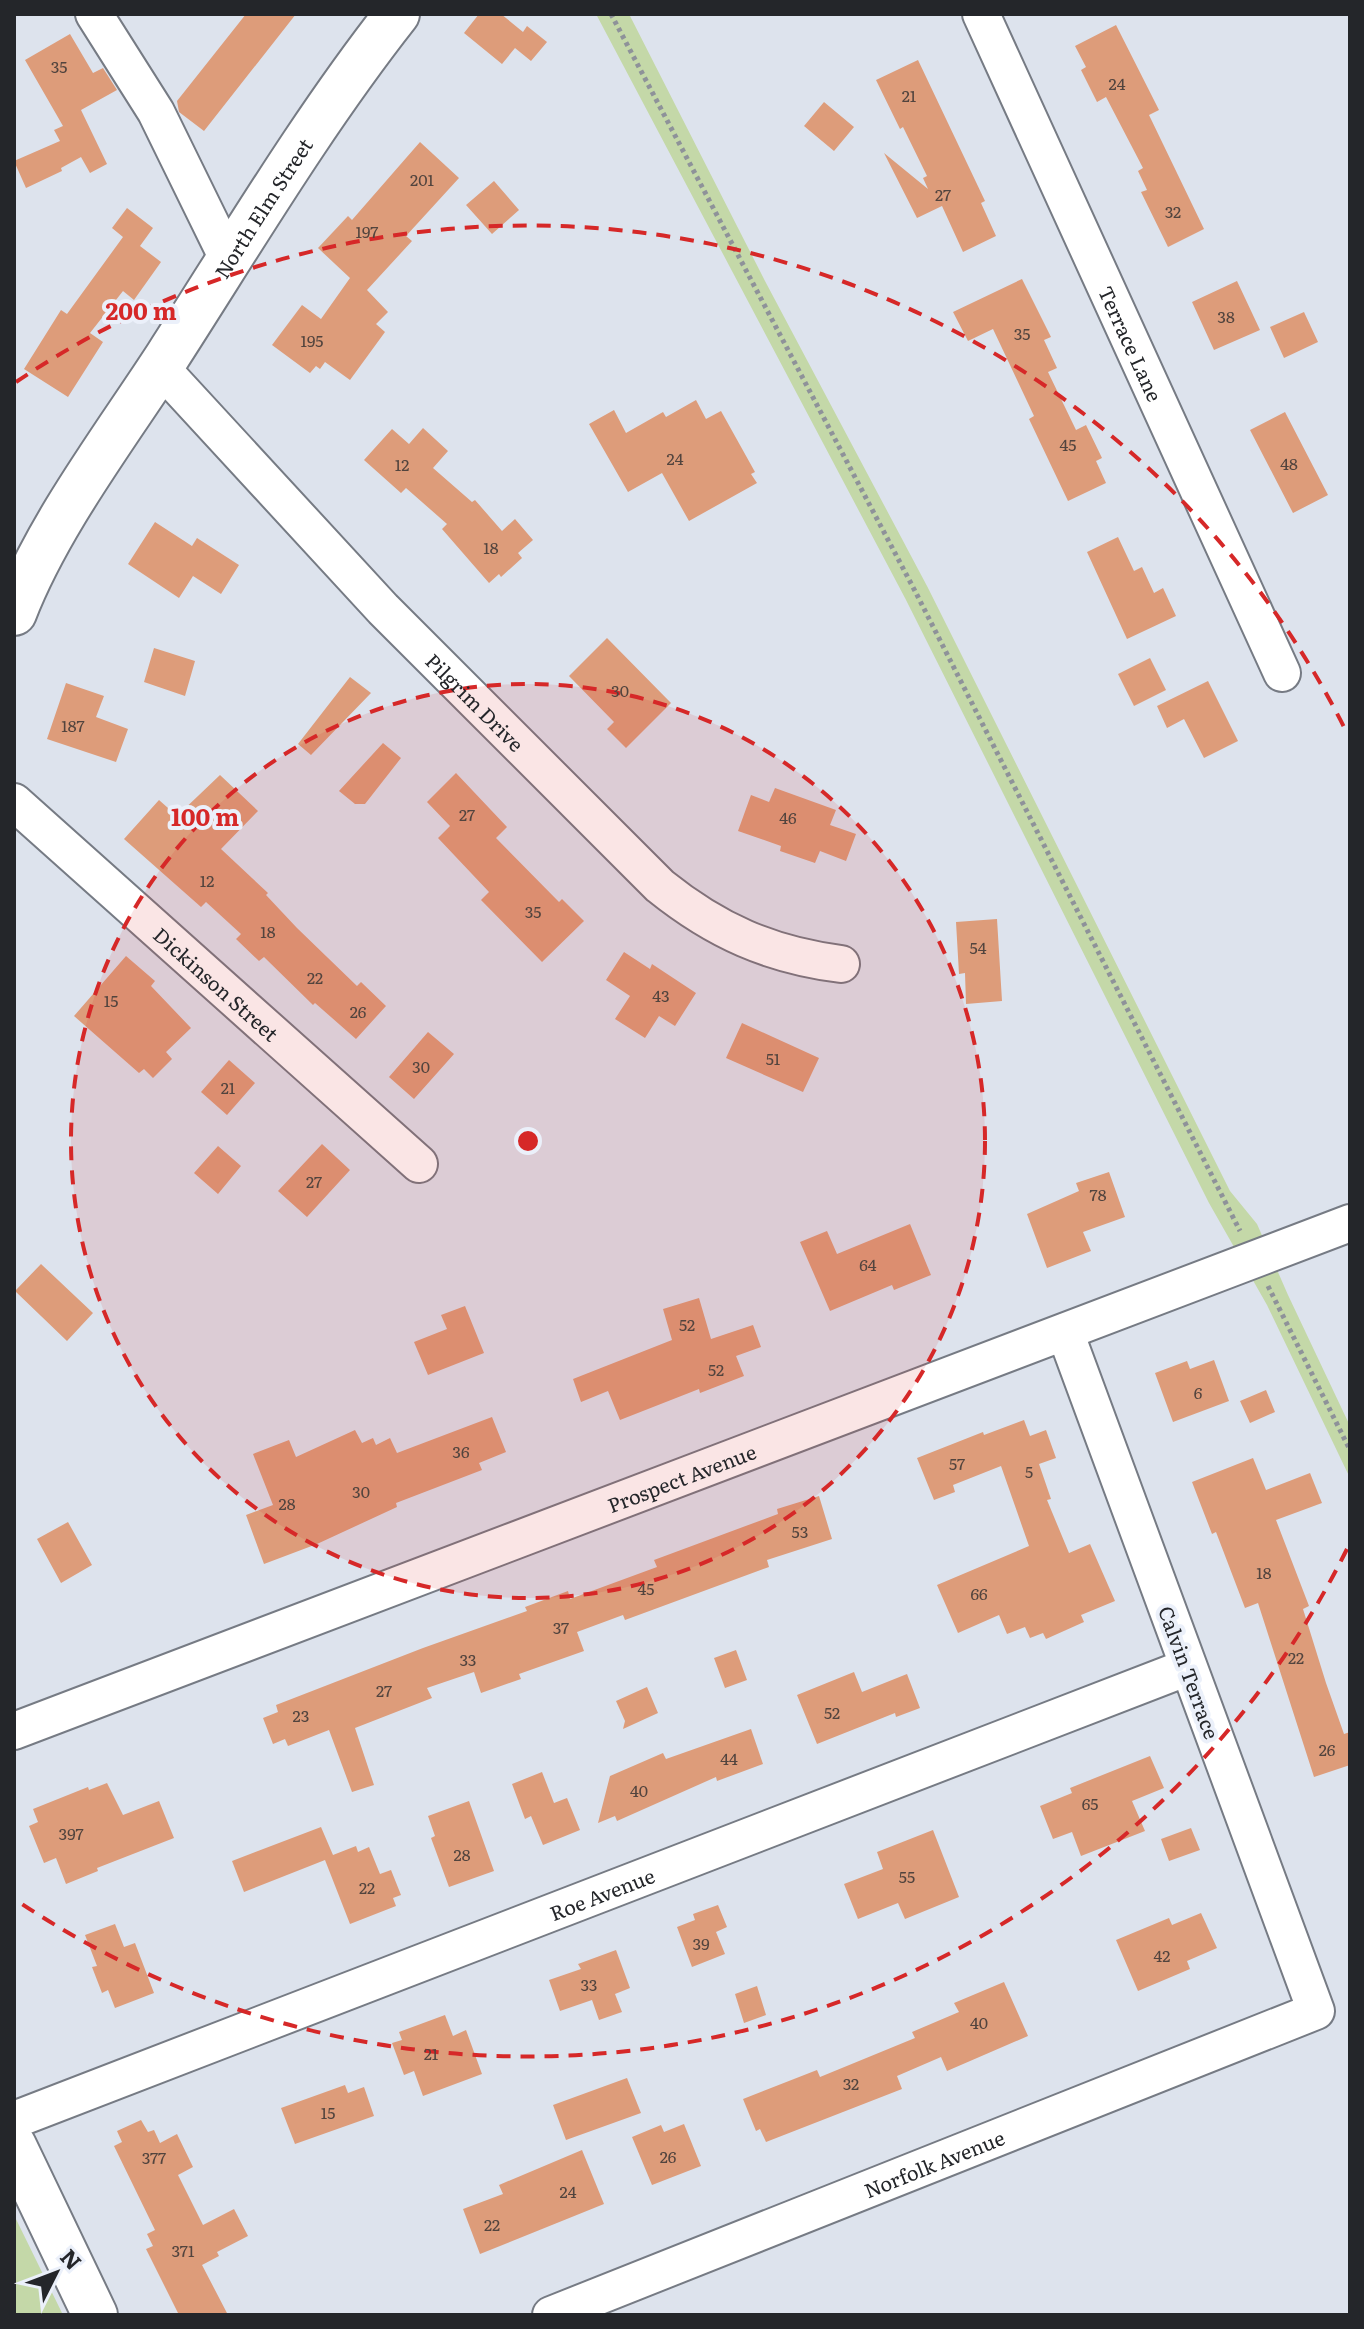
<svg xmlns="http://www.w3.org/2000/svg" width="1364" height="2329" font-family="Literata,serif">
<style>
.green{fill:#c4d8a8}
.building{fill:#dd9c7a}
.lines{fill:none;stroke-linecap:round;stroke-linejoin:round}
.minor-casing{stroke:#767b84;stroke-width:40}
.major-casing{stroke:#767b84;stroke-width:48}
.path{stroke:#8e9299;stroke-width:5;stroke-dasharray:4 4;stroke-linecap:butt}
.minor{stroke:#fff;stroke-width:36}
.major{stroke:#fff;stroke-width:44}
.ring{fill:none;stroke:#d62828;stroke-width:4;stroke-dasharray:14 10}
.labels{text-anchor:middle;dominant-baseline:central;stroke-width:8;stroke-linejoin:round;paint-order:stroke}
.number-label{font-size:16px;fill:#52443e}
.street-label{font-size:20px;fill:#24262a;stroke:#ebf0fa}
.centre{fill:#d62828;stroke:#ebf0fa;stroke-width:4}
.ring-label{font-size:24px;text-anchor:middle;font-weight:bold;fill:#d62828;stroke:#ebf0fa;stroke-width:8;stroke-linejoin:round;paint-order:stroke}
</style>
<rect width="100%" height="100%" fill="#dde3ed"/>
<path class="green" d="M596 14H629L765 281 927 586 1230 1191 1257 1224 1288 1295 1350 1426V1478L1267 1305 1209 1203 905 598Z
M14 2215 63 2315H14Z"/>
<path class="building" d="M246 14H296L204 131 179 112 177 101Z
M479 14H501L523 32 527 26 547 42 531 61 515 48 502 64 464 33Z
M1116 25 1159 110 1149 115 1204 229 1168 247 1141 192 1147 190 1138 171 1143 168 1106 97 1097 102 1081 70 1086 67 1075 46Z
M70 34 93 73 103 68 117 90 81 110 107 164 90 173 81 157 61 168 62 171 26 188 14 161 60 141 54 130 63 126 25 60Z
M918 60 985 201 981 203 996 236 963 252 942 206 917 218 884 153 928 189 923 178 927 176 903 127 900 129 876 80Z
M824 102 854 127 834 151 804 126Z
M420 142 459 178 406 236 412 241 367 290 388 312 376 324 385 332 350 380 325 362 320 369 316 366 310 373 272 345 302 305 321 319 350 278 318 248 348 216 352 220Z
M494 181 519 210 492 234 466 205Z
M127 208 153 228 140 246 161 262 134 300 123 291 90 333 103 342 68 397 24 369 61 310 67 314 123 237 112 228Z
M1022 279 1051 337 1044 340 1057 368 1048 372 1076 430 1086 425 1102 458 1096 461 1106 483 1068 501 1029 419 1034 416 993 329 968 341 953 312Z
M1237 281 1260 330 1214 350 1192 302Z
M1304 312 1318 342 1284 358 1270 327Z
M696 400 706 419 721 411 755 472 751 474 757 483 689 521 662 473 628 492 589 424 614 410 626 433 663 412 666 417Z
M1285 412 1328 495 1293 513 1250 430Z
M423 428 448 451 433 468 472 502 475 500 502 531 515 519 533 540 518 553 522 558 501 577 499 574 489 583 442 529 447 524 406 488 401 493 364 460 392 429 409 444Z
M155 522 192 546 197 538 239 565 221 594 193 576 179 598 128 564Z
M1118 537 1134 571 1142 567 1154 593 1163 588 1176 616 1127 639 1087 552Z
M607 638 671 703 626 748 607 729 614 722 569 676Z
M154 648 195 661 185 696 144 682Z
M1150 658 1166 690 1134 706 1118 674Z
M350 677 371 693 311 755 298 744Z
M1208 681 1238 741 1204 758 1184 719 1167 728 1157 706Z
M66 683 104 696 96 717 128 729 116 762 47 739Z
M383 743 401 758 365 804H355L339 791Z
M456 773 507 827 496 838 559 902 562 899 584 921 542 962 481 900 489 892 438 838 450 826 427 802Z
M220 775 258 811 221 849 268 893 266 895 297 928 357 986 361 982 386 1006 356 1039 315 1003 313 1005 264 957 259 961 236 939 241 934 206 902 201 907 124 839 159 800 177 816Z
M775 788 836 810 830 825 856 834 846 861 820 851 815 863 780 851 781 846 738 831 751 795 769 802Z
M997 919 1002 1001 966 1004 965 973 959 974 956 922Z
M624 952 650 969 652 964 696 993 675 1026 659 1016 645 1038 615 1019 630 996 606 980Z
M126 956 155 981 151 986 191 1028 166 1052 172 1059 153 1078 144 1069 139 1073 74 1016Z
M742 1023 819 1058 803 1092 726 1058Z
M428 1032 454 1054 414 1099 389 1077Z
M229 1060 255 1083 227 1115 201 1092Z
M322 1144 350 1170 307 1217 278 1191Z
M218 1146 241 1166 218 1194 194 1173Z
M1109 1172 1125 1217 1083 1232 1091 1251 1047 1268 1027 1214 1079 1191 1076 1183Z
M910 1224 931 1275 894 1290 892 1285 830 1311 800 1242 827 1231 837 1254Z
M41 1264 93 1313 67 1341 15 1291Z
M699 1298 711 1339 753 1325 761 1347 736 1356 744 1376 700 1393 699 1389 620 1420 608 1391 581 1402 573 1379 672 1340 663 1309Z
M465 1306 484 1353 428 1375 414 1342 447 1329 441 1315Z
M1214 1360 1229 1401 1173 1422 1155 1373 1187 1361 1190 1369Z
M1266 1390 1275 1412 1250 1423 1240 1401Z
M492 1417 506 1452 479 1463 482 1470 396 1503 397 1507 317 1544 264 1564 246 1515 273 1505 253 1454 289 1440 296 1457 355 1430 362 1443 373 1438 376 1445 390 1438 397 1453Z
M1024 1420 1030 1436 1046 1430 1056 1458 1039 1464 1051 1499 1047 1500 1069 1553 1090 1544 1115 1601 1081 1615 1084 1622 1046 1639 1043 1633 1030 1638 1025 1627 1007 1634 999 1615 958 1633 937 1585 1029 1546 1001 1466 953 1485 955 1492 934 1500 917 1458 983 1432 984 1435Z
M1253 1458 1266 1490 1310 1473 1322 1503 1276 1520 1309 1606 1303 1609 1326 1683 1344 1734 1350 1732V1765L1314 1777 1258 1603 1245 1608 1216 1532 1212 1534 1192 1482Z
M819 1496 832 1539 767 1560 769 1567 625 1620 623 1615 577 1632 584 1651 519 1674 521 1679 481 1693 474 1672 427 1688 432 1698 355 1728 374 1785 352 1792 329 1730 288 1746 285 1739 273 1744 263 1718 278 1712 276 1705 423 1648 527 1611 525 1607 568 1591 570 1599 657 1567 654 1560 778 1514 777 1509Z
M68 1522 92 1565 61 1583 37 1539Z
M736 1650 747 1680 725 1688 714 1658Z
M854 1672 862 1692 907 1674 920 1708 896 1717 895 1713 817 1744 797 1695Z
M647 1687 658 1713 623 1729 625 1721 616 1701Z
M751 1729 763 1764 717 1781 716 1777 617 1821 615 1816 598 1823 610 1776 663 1753 666 1759Z
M1150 1756 1164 1788 1132 1801 1145 1831 1081 1856 1072 1832 1053 1839 1040 1806 1072 1793 1070 1788Z
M542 1772 554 1803 567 1798 580 1830 543 1845 531 1816 525 1819 512 1784Z
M107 1783 123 1815 159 1801 174 1838 97 1868 98 1871 66 1884 56 1858 44 1863 29 1826 38 1822 33 1809 88 1787 89 1790Z
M469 1801 494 1871 449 1887 431 1838 435 1836 428 1816Z
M321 1827 333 1855 356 1846 358 1852 369 1847 380 1874 391 1870 401 1895 393 1898 396 1906 350 1924 325 1860 244 1892 232 1861Z
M1191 1828 1200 1850 1169 1861 1161 1839Z
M933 1830 959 1897 905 1919 898 1903 858 1919 844 1884 883 1869 877 1852Z
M718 1905 727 1927 716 1932 725 1954 692 1967 677 1927 695 1920 693 1914Z
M1201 1913 1217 1948 1187 1961 1190 1969 1138 1991 1116 1940 1169 1918 1172 1925Z
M115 1924 124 1947 135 1943 154 1993 115 2008 108 1990 102 1993 92 1967 97 1966 85 1935Z
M616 1950 630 1988 615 1994 622 2012 599 2020 592 2000 560 2011 549 1980 581 1969 578 1964Z
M1004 1982 1028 2036 947 2071 941 2057 897 2076 902 2089 766 2142 760 2129 756 2131 743 2099 817 2070 820 2077 915 2038 912 2032 959 2012 954 2003Z
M757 1986 766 2015 744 2023 735 1994Z
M445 2015 453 2036 466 2030 482 2074 423 2096 414 2071 404 2075 392 2043 402 2040 399 2032Z
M627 2078 641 2113 566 2140 553 2105Z
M345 2085 348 2093 364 2087 374 2116 295 2144 281 2108Z
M141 2120 148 2132 154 2130 160 2143 177 2134 193 2167 178 2175 203 2225 234 2209 248 2236 217 2252 219 2256 202 2265 228 2315H179L146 2249 153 2246 147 2234 155 2230 114 2146 122 2142 117 2131Z
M684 2124 701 2166 652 2185 632 2137 661 2125 664 2132Z
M582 2150 604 2204 480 2254 463 2209 503 2194 499 2185Z"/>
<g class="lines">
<defs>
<g id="minor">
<path d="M94 14 156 112 229 261"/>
<path id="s1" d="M981 14 1282 673"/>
<path id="s2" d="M160 367 383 609 660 886C716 931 770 955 841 964"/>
<path id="s3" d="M14 802 419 1164"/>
<path id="s4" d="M14 1731 1350 1223"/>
<path id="s5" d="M14 2120 1188 1667"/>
<path id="s6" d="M551 2315 1316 2011 1065 1332"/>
</g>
<g id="major">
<path id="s7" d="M14 613C48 525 115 437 167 357 241 242 312 122 397 14"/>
<path d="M14 2146 95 2315"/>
</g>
</defs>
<use href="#minor" class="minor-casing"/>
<use href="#major" class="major-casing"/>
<path class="path" d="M611 14 915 591 1240 1231
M1268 1286 1350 1450"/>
<use href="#minor" class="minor"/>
<use href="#major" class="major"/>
</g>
<circle cx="528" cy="1141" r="457" fill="#d62828" fill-opacity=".12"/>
<g class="ring">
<circle cx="528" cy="1141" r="457"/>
<path d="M1347 1549A915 915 0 0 1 16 1900M16 382A915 915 0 0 1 1347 733"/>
</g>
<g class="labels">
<g class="number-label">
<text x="59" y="66">35</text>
<text x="1117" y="83">24</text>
<text x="909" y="95">21</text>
<text x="422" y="179">201</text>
<text x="943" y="194">27</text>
<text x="1173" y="211">32</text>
<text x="367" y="231">197</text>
<text x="1226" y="316">38</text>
<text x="1022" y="333">35</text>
<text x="312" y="340">195</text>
<text x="1068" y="444">45</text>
<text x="675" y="458">24</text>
<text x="1289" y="463">48</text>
<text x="402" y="464">12</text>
<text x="491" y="547">18</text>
<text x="620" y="690">30</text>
<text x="73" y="725">187</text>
<text x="467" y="814">27</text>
<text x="788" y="817">46</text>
<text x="207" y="880">12</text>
<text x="533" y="911">35</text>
<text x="268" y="931">18</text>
<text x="978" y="947">54</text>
<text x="315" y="977">22</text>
<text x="661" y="995">43</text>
<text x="111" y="1000">15</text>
<text x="358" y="1011">26</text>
<text x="773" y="1058">51</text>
<text x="421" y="1066">30</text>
<text x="228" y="1087">21</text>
<text x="314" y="1181">27</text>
<text x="1098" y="1194">78</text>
<text x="868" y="1264">64</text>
<text x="687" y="1324">52</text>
<text x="716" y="1369">52</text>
<text x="1198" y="1392">6</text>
<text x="461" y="1451">36</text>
<text x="957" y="1463">57</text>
<text x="1029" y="1471">5</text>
<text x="361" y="1491">30</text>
<text x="287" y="1503">28</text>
<text x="800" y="1531">53</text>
<text x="1264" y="1572">18</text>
<text x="646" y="1588">45</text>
<text x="979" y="1593">66</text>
<text x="561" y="1627">37</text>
<text x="1296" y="1657">22</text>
<text x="468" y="1659">33</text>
<text x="384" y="1690">27</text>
<text x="832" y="1712">52</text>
<text x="301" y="1715">23</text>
<text x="1327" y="1749">26</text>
<text x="729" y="1758">44</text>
<text x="639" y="1790">40</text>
<text x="1090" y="1803">65</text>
<text x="71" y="1833">397</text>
<text x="462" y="1854">28</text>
<text x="907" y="1876">55</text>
<text x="367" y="1887">22</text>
<text x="701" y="1943">39</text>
<text x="1162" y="1955">42</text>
<text x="589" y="1984">33</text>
<text x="979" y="2022">40</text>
<text x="431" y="2053">21</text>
<text x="851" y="2083">32</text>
<text x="328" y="2112">15</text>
<text x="668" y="2156">26</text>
<text x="154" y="2157">377</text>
<text x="568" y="2191">24</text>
<text x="492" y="2224">22</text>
<text x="183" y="2250">371</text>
</g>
<g class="street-label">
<text stroke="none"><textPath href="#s7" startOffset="476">North Elm Street</textPath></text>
<text stroke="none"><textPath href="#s1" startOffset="362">Terrace Lane</textPath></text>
<text stroke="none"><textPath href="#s2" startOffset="460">Pilgrim Drive</textPath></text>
<text stroke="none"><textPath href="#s3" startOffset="272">Dickinson Street</textPath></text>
<text stroke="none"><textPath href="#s4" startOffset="714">Prospect Avenue</textPath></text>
<text transform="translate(1190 1672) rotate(70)">Calvin Terrace</text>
<text stroke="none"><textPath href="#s5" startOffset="630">Roe Avenue</textPath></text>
<text stroke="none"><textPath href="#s6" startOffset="412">Norfolk Avenue</textPath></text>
</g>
</g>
<circle cx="528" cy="1141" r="12" class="centre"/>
<g class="ring-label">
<text x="141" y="320">200 m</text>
<text x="205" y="826">100 m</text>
</g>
<rect width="1364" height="2329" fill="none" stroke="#24262a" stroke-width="32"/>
<g transform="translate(56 2273) rotate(48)" stroke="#ebf0fa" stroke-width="6" paint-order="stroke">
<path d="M0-6L14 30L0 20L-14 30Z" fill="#24262a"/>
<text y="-12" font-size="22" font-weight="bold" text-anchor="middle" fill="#24262a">N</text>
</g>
</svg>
